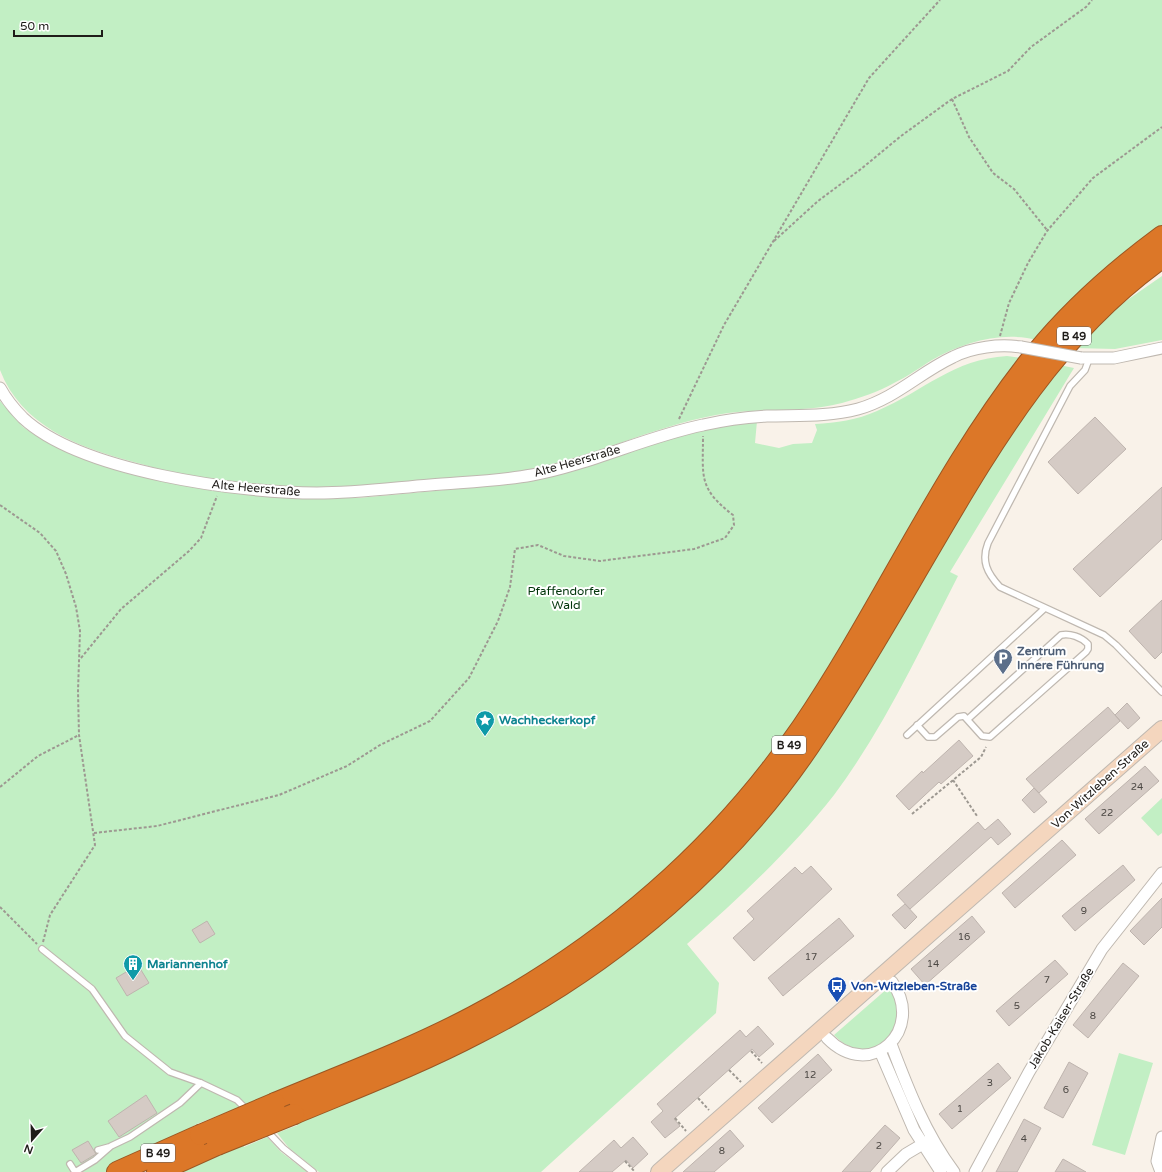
<svg xmlns="http://www.w3.org/2000/svg" width="1162" height="1172" font-family="'Varela Round',sans-serif">
<style>
.green{fill:#c2efc4}
.building{fill:#d5cbc5;stroke:#beb4ae}
.lines{fill:none;stroke-linecap:round;stroke-linejoin:round}
.lane-casing{stroke:#bfb8b0;stroke-width:8}
.street-casing{stroke:#bfb8b0;stroke-width:13}
.secondary-casing{stroke:#bfb8b0;stroke-width:18}
.highway-casing{stroke:#9a5723;stroke-width:22}
.path{stroke:#9d9891;stroke-width:2;stroke-dasharray:3 2;stroke-linecap:butt}
.lane{stroke:#fff;stroke-width:5.5}
.street{stroke:#fff;stroke-width:11}
.secondary{stroke:#f4d6be;stroke-width:16}
.highway{stroke:#dc7728;stroke-width:20}
.street-bridge-casing{stroke:#bfb8b0;stroke-width:13;stroke-linecap:butt}
.highway-bridge-casing{stroke:#9a5723;stroke-width:22;stroke-linecap:butt}
.street-bridge{stroke:#fff;stroke-width:11}
.highway-bridge{stroke:#dc7728;stroke-width:20}
.labels{text-anchor:middle;dominant-baseline:central;stroke-width:4;stroke-linejoin:round;paint-order:stroke}
.number-label{font-size:10px;fill:#4c4844}
.shield{fill:#fff;stroke:#62605e;stroke-width:1}
.shield-label{font-size:11px;font-weight:bold;fill:#1f1c19}
.street-label{font-size:12px;fill:#1f1c19;stroke:#fff}
.park-label{font-size:12px;fill:#02350b;stroke:#fff}
.service-label{font-size:12px;font-weight:bold;fill:#4e5e75;stroke:#fff;text-anchor:start}
.culture-label{font-size:12px;font-weight:bold;fill:#0d838f;stroke:#fff;text-anchor:start}
.transit-label{font-size:12px;font-weight:bold;fill:#164399;stroke:#fff;text-anchor:start}
</style>
<rect width="100%" height="100%" fill="#f9f2e9"/>
<path class="green" d="M0 0H1162V226L1129 251 1038 340C1001 331 964 342 932 360 919 368 907 377 894 383 878 392 860 398 842 403 800 414 759 407 716 415 684 421 651 432 620 443 596 451 572 461 547 467 507 475 467 478 426 481 356 487 291 490 222 483 191 479 160 469 130 461 77 447 21 425 0 370Z
M1162 276V340L1115 349 1074 348 1110 312Z
M1007 356 1023 358 843 652 749 787 620 918 466 1017 197 1124 111 1172H0V401L23 427 41 439 99 465 202 489 286 498H358L499 485 709 428 757 421 755 443 779 448 793 444 812 443 817 430 815 424C836 423 857 420 877 411 924 391 953 359 1007 356Z
M1059 365 1074 368 950 572 958 576C920 650 884 728 834 795 791 850 739 898 687 944L719 983 716 1013 541 1172H319L289 1148 277 1133 298 1125V1121L642 936Z
M1162 798V833L1158 836 1141 818Z
M888 988C919 1018 873 1076 834 1035Z
M1119 1053 1153 1063 1125 1155 1092 1145Z
M267 1137 281 1152 307 1172H172L242 1142 244 1147Z"/>
<path class="building" d="M1095 417 1126 449 1078 494 1048 462Z
M1162 487V539L1100 597 1073 569Z
M1162 600V652L1155 659 1129 631Z
M1127 703 1140 718 1128 729 1115 715Z
M1108 707 1120 721 1039 793 1026 779Z
M959 740 973 756 941 784 939 782 909 810 896 796 922 771 923 773Z
M1145 766 1159 781 1099 834 1085 819Z
M1034 788 1047 802 1034 813 1022 800Z
M998 819 1011 834 998 845 991 837 910 909 897 895 978 822 985 830Z
M1062 840 1076 855 1015 908 1002 893Z
M1123 865 1135 880 1075 931 1062 916Z
M811 866 832 889 754 961 733 938 754 919 747 911 795 867 802 874Z
M1162 898V927L1144 945 1130 931Z
M905 904 917 917 905 929 892 915Z
M972 916 985 932 925 985 911 969Z
M839 918 854 936 783 996 768 978Z
M207 921 215 934 200 943 192 930Z
M1055 960 1068 974 1009 1026 996 1011Z
M1123 963 1139 976 1088 1038 1073 1025Z
M138 965 149 983 127 996 116 978Z
M758 1026 774 1044 759 1057 752 1049 674 1119 680 1126 665 1138 651 1122 663 1111 657 1104 740 1030 746 1037Z
M818 1054 832 1070 772 1123 758 1108Z
M1069 1062 1088 1073 1063 1118 1044 1108Z
M998 1063 1011 1078 952 1129 939 1114Z
M146 1095 157 1113 119 1137 108 1121Z
M1024 1119 1041 1128 1017 1172H996Z
M885 1125 900 1138 870 1172H842Z
M730 1130 744 1146 714 1172H683Z
M633 1137 648 1154 633 1168 626 1160 612 1172H579L614 1140 621 1148Z
M88 1141 96 1154 81 1163 72 1150Z
M1063 1159 1086 1172H1055Z"/>
<g class="lines">
<defs>
<path id="lane" d="M1089 359 1085 370 1070 386 988 543C981 561 987 573 1000 587L1104 635 1116 645 1162 692
M917 725 928 737H935L958 717 964 716 982 736 990 737 1086 652 1088 649V644C1081 637 1070 633 1061 635L968 719
M907 735 1045 608
M42 949 92 989 125 1036 170 1072 201 1083 237 1100 248 1111
M265 1129 283 1148 313 1172
M98 1150 109 1147
M70 1164 75 1172
M75 1172 95 1160 111 1146 130 1137 180 1103 201 1083"/>
<path id="street" d="M1081 358H1114L1162 348
M0 388C6 399 14 409 23 418 81 472 240 493 317 493 355 493 393 488 430 485 464 482 499 481 532 475 591 464 645 437 703 425 724 420 746 417 767 416 798 415 828 417 858 409 896 398 919 373 953 357 973 347 999 344 1021 347
M827 1038C871 1083 926 1029 892 982
M891 1044C908 1089 925 1133 954 1172
M880 1051 914 1130 941 1172
M887 1172 906 1154 928 1141
M975 1172 1029 1072 1102 949 1162 873
M1161 1172 1157 1161 1162 1137"/>
<path id="secondary" d="M659 1172 1162 729"/>
<path id="highway" d="M275 1103C342 1075 410 1050 474 1016 605 947 718 849 802 727 884 606 943 468 1036 353 1072 309 1116 270 1162 236
M294 1114C356 1088 419 1064 478 1033 614 964 735 861 818 733 859 672 895 608 932 545 995 437 1058 332 1162 258
M117 1172 200 1135
M157 1172 217 1145"/>
</defs>
<use href="#lane" class="lane-casing"/>
<use href="#street" class="street-casing"/>
<use href="#secondary" class="secondary-casing"/>
<use href="#highway" class="highway-casing"/>
<path class="path" d="M952 99 969 137 993 173 1014 189 1047 230
M774 241 818 201 861 169 901 136 952 99 1008 71 1031 47 1086 7 1092 0
M1000 336 1009 303 1028 263 1047 231 1093 178 1162 127
M679 419 724 325 869 78 940 0
M0 505 40 533 56 551 66 574 76 607 80 631 78 691 79 735 95 845 50 915 43 942
M81 658 121 609 189 551 201 538 217 496
M953 780 977 816
M0 787 38 756 79 735
M912 814 981 757 986 747
M94 833 157 826 279 795 347 766 380 745 430 721 469 678 498 621 510 587 515 549 538 545 564 556 600 561 694 549 725 538 734 525 733 515C698 488 703 477 703 436
M0 907 37 944
M751 1051 762 1063
M729 1070 741 1082
M698 1098 709 1110
M675 1118 686 1131
M625 1161 635 1172"/>
<use href="#lane" class="lane"/>
<use href="#street" class="street"/>
<use href="#secondary" class="secondary"/>
<use href="#highway" class="highway"/>
<defs>
<path id="street-bridge" d="M1021 347 1081 358"/>
<path id="highway-bridge" d="M200 1135 275 1103
M217 1145 294 1114"/>
</defs>
<use href="#street-bridge" class="street-bridge-casing"/>
<use href="#highway-bridge" class="highway-bridge-casing"/>
<use href="#street-bridge" class="street-bridge"/>
<use href="#highway-bridge" class="highway-bridge"/>
</g>
<defs>
<symbol id="parking-pin" viewBox="-11 -11 22 30"><path d="M0 17L-7.5 6A9.5 9.5 0 1 1 7.5 6Z" fill="#5c6f8a" stroke="#fff"/><path d="M-3.5-5.5H1a3.5 3.5 0 0 1 0 7H-1V5.5H-3.5ZM-1-3.4V-.6H.8a1.4 1.4 0 0 0 0-2.8Z" fill="#fff"/></symbol>
<symbol id="sight-pin" viewBox="-11 -11 22 30"><path d="M0 17L-7.5 6A9.5 9.5 0 1 1 7.5 6Z" fill="#0f9aa8" stroke="#fff"/><path d="M0-6L1.8-2.2L6-1.7L2.9 1.2L3.7 5.4L0 3.3L-3.7 5.4L-2.9 1.2L-6-1.7L-1.8-2.2Z" fill="#fff"/></symbol>
<symbol id="building-pin" viewBox="-11 -11 22 30"><path d="M0 17L-7.5 6A9.5 9.5 0 1 1 7.5 6Z" fill="#0f9aa8" stroke="#fff"/><path d="M-4-6H4V6H1V3H-1V6H-4ZM-2.5-4.3h1.7v1.8h-1.7ZM.8-4.3h1.7v1.8H.8ZM-2.5-1h1.7V.8h-1.7ZM.8-1h1.7V.8H.8Z" fill="#fff"/></symbol>
<symbol id="bus-pin" viewBox="-11 -11 22 30"><path d="M0 17L-7.5 6A9.5 9.5 0 1 1 7.5 6Z" fill="#1a4fb4" stroke="#fff"/><path d="M-5-6H5V4H4V6H2V4H-2V6H-4V4H-5ZM-3.5-4V0h7V-4ZM-3.5 1.2v1.5H-2V1.2ZM2 1.2v1.5H3.5V1.2Z" fill="#fff"/></symbol>
</defs>
<g fill-rule="evenodd">
<use href="#parking-pin" x="992" y="647" width="22" height="30"/>
<use href="#sight-pin" x="474" y="709" width="22" height="30"/>
<use href="#building-pin" x="122" y="953" width="22" height="30"/>
<use href="#bus-pin" x="826" y="975" width="22" height="30"/>
</g>
<g class="labels">
<g class="number-label">
<text x="1137" y="787">24</text>
<text x="1107" y="813">22</text>
<text x="1084" y="911">9</text>
<text x="964" y="937">16</text>
<text x="811" y="957">17</text>
<text x="933" y="964">14</text>
<text x="1047" y="980">7</text>
<text x="1017" y="1006">5</text>
<text x="1093" y="1016">8</text>
<text x="810" y="1075">12</text>
<text x="990" y="1083">3</text>
<text x="1066" y="1090">6</text>
<text x="960" y="1109">1</text>
<text x="1024" y="1139">4</text>
<text x="879" y="1146">2</text>
<text x="722" y="1151">8</text>
</g>
<g class="shield">
<rect x="1057" y="327" width="34" height="18" rx="3"/>
<rect x="772" y="736" width="34" height="18" rx="3"/>
<rect x="141" y="1144" width="34" height="18" rx="3"/>
</g>
<g class="shield-label">
<text x="1074" y="336">B 49</text>
<text x="789" y="745">B 49</text>
<text x="158" y="1153">B 49</text>
</g>
<g class="street-label">
<text transform="translate(577 461) rotate(-16)">Alte Heerstraße</text>
<text transform="translate(256 488) rotate(5)">Alte Heerstraße</text>
<text transform="translate(1100 784) rotate(-42)">Von-Witzleben-Straße</text>
<text transform="translate(1061 1018) rotate(-59)">Jakob-Kaiser-Straße</text>
</g>
<g class="park-label">
<text x="566" y="591">Pfaffendorfer<tspan x="566" dy="14">Wald</tspan></text>
</g>
<g class="service-label">
<text x="1017" y="651">Zentrum<tspan x="1017" dy="14">Innere Führung</tspan></text>
</g>
<g class="culture-label">
<text x="499" y="720">Wachheckerkopf</text>
<text x="147" y="964">Mariannenhof</text>
</g>
<g class="transit-label">
<text x="851" y="986">Von-Witzleben-Straße</text>
</g>
</g>
<g transform="translate(32 1140) rotate(200)" stroke="#ffffff" stroke-width="3" paint-order="stroke">
<path d="M0-3L7 15L0 10L-7 15Z" fill="#1f1c19"/>
<text y="-6" font-size="11" font-weight="bold" text-anchor="middle" fill="#1f1c19">N</text>
</g>
<path d="M14 30v6h88v-6" fill="none" stroke="#1f1c19" stroke-width="2"/>
<text x="20" y="30" font-size="12" fill="#1f1c19" stroke="#ffffff" stroke-width="3" paint-order="stroke">50 m</text>
</svg>
